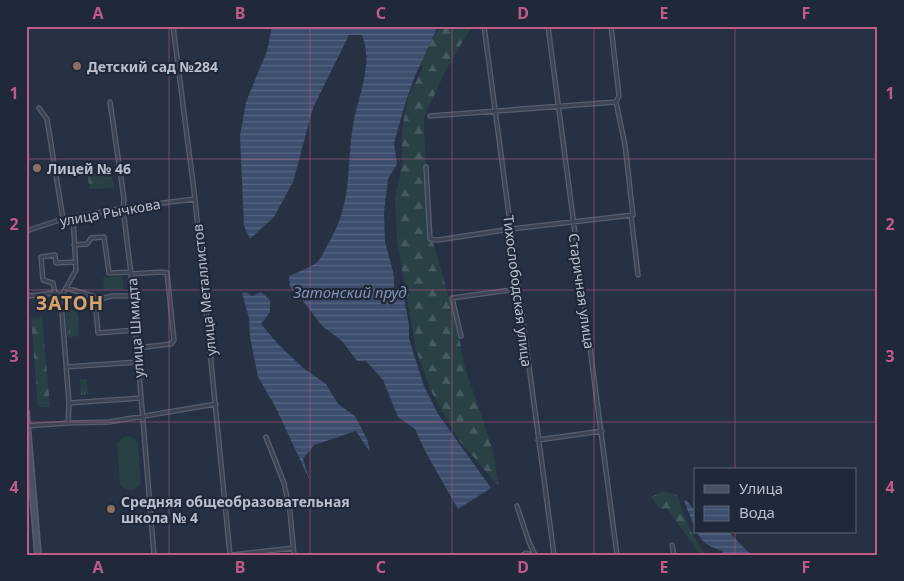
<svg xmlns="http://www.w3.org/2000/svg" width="904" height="581" font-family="'Noto Sans',sans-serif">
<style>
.forest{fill:url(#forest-firs)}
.park{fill:url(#park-tufts)}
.garden{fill:#294045}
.water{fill:url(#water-rules)}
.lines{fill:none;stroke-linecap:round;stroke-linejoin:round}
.street-casing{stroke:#575f6e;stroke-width:5.5}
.secondary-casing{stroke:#575f6e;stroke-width:8}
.street{stroke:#3c4453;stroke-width:3}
.secondary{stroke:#4a5266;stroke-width:5}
.grid{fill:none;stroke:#be5b89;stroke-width:1;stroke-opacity:0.55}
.education-dot{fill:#8d6e63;stroke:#202939;stroke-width:2}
.labels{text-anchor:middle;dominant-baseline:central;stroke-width:4.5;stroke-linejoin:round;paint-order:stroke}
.poi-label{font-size:14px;font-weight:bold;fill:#b9bfcd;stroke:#202939;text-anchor:start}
.street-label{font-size:14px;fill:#b9bfcd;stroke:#202939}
.water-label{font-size:15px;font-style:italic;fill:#8193b4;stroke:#202939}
.district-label{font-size:19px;font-weight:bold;letter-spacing:1px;fill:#d7a26a;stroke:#202939}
.neatline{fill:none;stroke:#be5b89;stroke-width:2}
.grid-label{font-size:16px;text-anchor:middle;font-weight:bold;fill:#be5b89}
</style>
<defs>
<pattern id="forest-firs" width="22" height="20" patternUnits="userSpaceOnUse" patternTransform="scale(1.25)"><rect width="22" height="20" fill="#294045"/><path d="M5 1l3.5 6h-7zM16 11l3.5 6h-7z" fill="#465a5f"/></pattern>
<pattern id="park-tufts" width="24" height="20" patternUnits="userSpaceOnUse" patternTransform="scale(1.25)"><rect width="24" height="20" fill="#294045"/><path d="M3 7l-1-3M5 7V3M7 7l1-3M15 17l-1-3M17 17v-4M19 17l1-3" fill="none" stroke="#465a5f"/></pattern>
<pattern id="water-rules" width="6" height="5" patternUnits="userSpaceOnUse" patternTransform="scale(1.25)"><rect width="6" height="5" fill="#3d4d6d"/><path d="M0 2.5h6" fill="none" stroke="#576581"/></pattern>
</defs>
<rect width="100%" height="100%" fill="#273144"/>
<path class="forest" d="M440 26H472L446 70 424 117V132L430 231 457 327 465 368 493 450 499 487 459 440 432 393 416 350 397 242 395 198 402 165V128L408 98 423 67 419 62Z
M111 172 114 188 89 189 88 174Z
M42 317 50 407H38L31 318Z
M663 491 677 495C684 516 692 539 707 555H700L667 508 660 509 651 497Z"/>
<path class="park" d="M65 310H77L79 336 67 337Z
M80 379H87L88 394 81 395Z"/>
<path class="garden" d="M123 276V289L104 290 103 278Z
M127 436 131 437 138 442 141 483C136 491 127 492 120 485L117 444 122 438Z"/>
<path class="water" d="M272 26H438L415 76 405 104 394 143 397 164 388 179 384 212 385 241 394 276V289L404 297 409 325V339L424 386 438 414 491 488 458 509 426 453 415 429 398 417 383 380 366 361H357L342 341 322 326 300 297 290 287 289 276C297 272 310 268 317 262 321 259 324 251 327 246 353 203 346 171 353 125 358 95 374 65 362 35H349L313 108 293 182 274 217 250 239 244 226 240 136 246 102 267 51Z
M246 292 252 296 261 292 270 300V312L261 324 277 343 302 367 326 384 338 404 355 416 367 439 370 452 356 431 314 445 303 459 310 481 275 406 258 377 250 337 249 318 242 293Z
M686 500 695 511V528L684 501Z
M697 532H729L751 555H723V551C710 547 703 544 697 532Z"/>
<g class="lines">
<defs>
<path id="street" d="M173 26 195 199 230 555
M484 26 554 555
M548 26 617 555
M110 102 124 199 123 208 131 274 154 555
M39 108 47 119 63 219
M430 116 616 102 619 96 611 26
M426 167 430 239 438 240 511 229 633 215 625 145 616 102
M631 215 638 275
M73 217 76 270 62 295 61 301 69 403 141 398
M26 231 63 219 123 208 195 199
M74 245 87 244 91 238 104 237 109 273 131 272
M131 274 161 272 167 273 174 340 171 344 137 348
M66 288 93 296 95 300
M26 292 28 296 55 293 62 295
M55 293 53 283 43 280 41 257 55 255 56 263 75 262
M133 296H112L95 300 98 333 135 330
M461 336 452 298 518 289
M66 367 138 362
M68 423 69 403
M27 426 68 423 109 422 216 404
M266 437 284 483 290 512 294 555
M538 440 602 431
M517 506 529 542 535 555
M672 545 674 555
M232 555 293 548
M523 555 526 553 532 555"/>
<path id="secondary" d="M26 412 38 555"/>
</defs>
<use href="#street" class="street-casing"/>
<use href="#secondary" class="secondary-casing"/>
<use href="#street" class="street"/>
<use href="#secondary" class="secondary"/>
</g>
<path class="grid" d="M169 26V555M310 26V555M452 26V555M594 26V555M735 26V470M26 159H878M26 290H878M26 422H878M735 532V555"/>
<g class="education-dot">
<circle cx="77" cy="66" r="5"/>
<circle cx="37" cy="168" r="5"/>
<circle cx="111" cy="509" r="5"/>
</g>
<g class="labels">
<g class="poi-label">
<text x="87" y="66">Детский сад №284</text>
<text x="47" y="168">Лицей № 46</text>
<text x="121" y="501">Средняя общеобразовательная<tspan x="121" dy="16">школа № 4</tspan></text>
</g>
<g class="street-label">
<text transform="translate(110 212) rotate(-10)">улица Рычкова</text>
<text transform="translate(204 290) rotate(-96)">улица Металлистов</text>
<text transform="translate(518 291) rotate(83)">Тихослободская улица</text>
<text transform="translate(582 291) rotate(82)">Старичная улица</text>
<text transform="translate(135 328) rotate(-94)">улица Шмидта</text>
</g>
<g class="water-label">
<text x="350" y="292">Затонский пруд</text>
</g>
<g class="district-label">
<text x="70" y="303">ЗАТОН</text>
</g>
</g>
<rect width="904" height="581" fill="none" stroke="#202939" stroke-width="55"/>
<rect x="694" y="468" width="162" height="65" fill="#202939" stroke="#5d6574"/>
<rect x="704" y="485" width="25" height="8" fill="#4a5266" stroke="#5d6574"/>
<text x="739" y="494" font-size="15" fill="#b9bfcd">Улица</text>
<rect x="704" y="506" width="25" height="15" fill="url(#water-rules)" stroke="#5d6574"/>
<text x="739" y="518" font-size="15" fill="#b9bfcd">Вода</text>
<rect x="28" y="28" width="848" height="526" class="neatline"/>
<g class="grid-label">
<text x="98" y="19">A</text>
<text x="240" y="19">B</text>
<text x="381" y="19">C</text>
<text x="523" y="19">D</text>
<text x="664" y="19">E</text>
<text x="806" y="19">F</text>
<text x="14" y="99">1</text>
<text x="890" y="99">1</text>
<text x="14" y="230">2</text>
<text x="890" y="230">2</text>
<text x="14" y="362">3</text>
<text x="890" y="362">3</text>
<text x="14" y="493">4</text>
<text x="890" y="493">4</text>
<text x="98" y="573">A</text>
<text x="240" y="573">B</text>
<text x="381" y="573">C</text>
<text x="523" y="573">D</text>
<text x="664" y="573">E</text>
<text x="806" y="573">F</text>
</g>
</svg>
